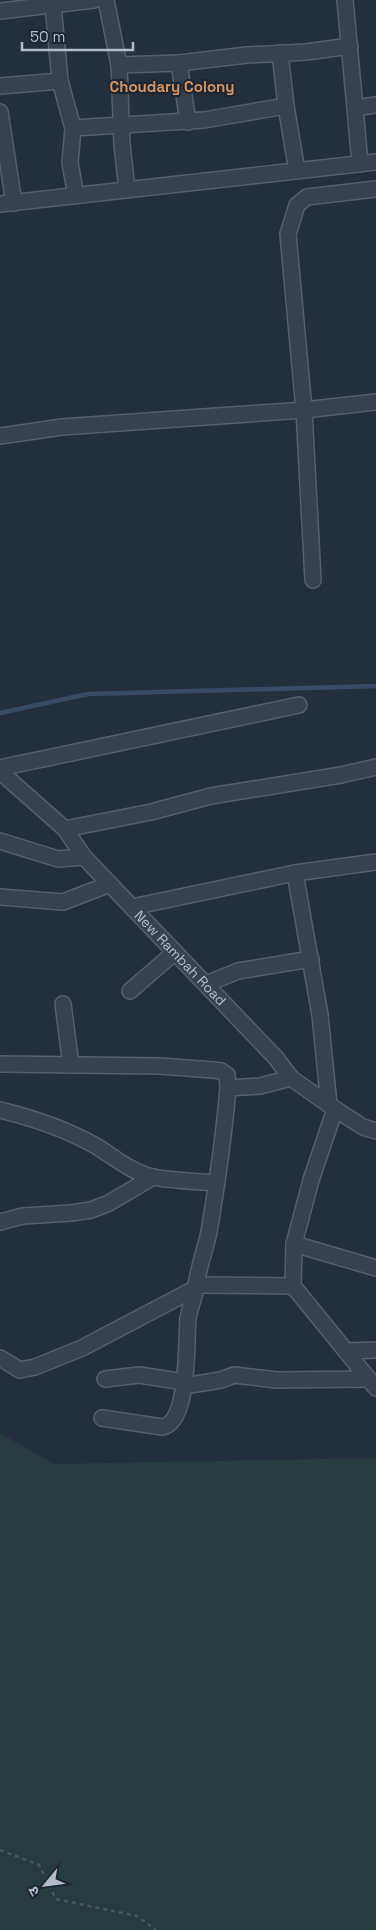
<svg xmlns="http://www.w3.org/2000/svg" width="376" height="1930" font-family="'Space Grotesk','Noto Sans Devanagari',sans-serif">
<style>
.green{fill:#263c3f}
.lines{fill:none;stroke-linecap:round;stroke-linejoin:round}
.stream{stroke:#394c67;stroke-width:4.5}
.minor-casing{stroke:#565f6c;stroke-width:18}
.path{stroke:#44595c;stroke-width:2.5;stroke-dasharray:4 4;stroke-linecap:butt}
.minor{stroke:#38414e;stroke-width:15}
.labels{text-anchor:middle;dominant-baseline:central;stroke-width:4.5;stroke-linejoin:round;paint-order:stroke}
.street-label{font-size:14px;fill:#b4bcc9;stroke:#1d2633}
.neighbourhood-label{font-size:15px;font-weight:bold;fill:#d59563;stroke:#1d2633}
</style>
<rect width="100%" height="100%" fill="#242f3e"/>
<path class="green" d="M0 1433 54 1464 376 1458V1930H0Z"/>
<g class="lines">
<path class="stream" d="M0 713 88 694 376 686"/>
<defs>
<g id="minor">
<path d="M106 0 119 65 179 63 247 55 306 52 350 46"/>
<path d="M345 0 355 108 376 105"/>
<path d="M53 5 60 81 73 128 70 163 76 196"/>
<path d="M0 11 94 0"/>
<path d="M280 53 286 106 297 171"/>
<path d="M179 63 188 122"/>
<path d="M119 65 122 144 127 190"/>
<path d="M0 86 60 81"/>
<path d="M355 108 360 164"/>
<path d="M0 112 14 203"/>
<path d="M73 128 204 120 286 106"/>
<path d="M0 204 376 162"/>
<path d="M0 436 62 427 304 410 288 234 297 205 307 197 376 189"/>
<path d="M313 580 304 410 376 402"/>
<path d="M0 768 299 705"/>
<path id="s1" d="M0 769 5 776 65 829 84 857 276 1058 291 1078 335 1109 363 1127 376 1131"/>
<path d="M65 829 151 812 211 796 341 775 376 767"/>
<path d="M0 841 58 859 84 857"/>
<path d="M295 873 320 1015 329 1105"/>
<path d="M0 897 63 902 110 884"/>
<path d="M132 907 295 873 376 862"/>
<path d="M206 984 238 971 311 959"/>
<path d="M130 991 175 952"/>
<path d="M63 1004 71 1065"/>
<path d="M0 1064 160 1066 213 1070 221 1071 227 1075 228 1088"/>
<path d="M335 1109 311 1180 294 1244 293 1286 376 1388"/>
<path d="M0 1110C33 1118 66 1129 96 1146 114 1157 131 1172 153 1177 172 1181 197 1181 217 1183"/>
<path d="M0 1222 23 1216 71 1213 91 1210 109 1203 153 1177"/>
<path d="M294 1244 376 1268"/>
<path d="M196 1285 293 1286"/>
<path d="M346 1351 376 1350"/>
<path d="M0 1358 20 1370 35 1367 82 1348 196 1288C196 1275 206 1247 209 1232 217 1184 224 1136 228 1088L260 1086 291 1078"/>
<path d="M105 1379 139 1375 185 1382"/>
<path d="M184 1386 221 1380 234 1375 277 1380 368 1379"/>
<path d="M102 1418 162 1427C190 1423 186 1340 188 1318 190 1308 194 1298 196 1288"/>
</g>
</defs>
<use href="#minor" class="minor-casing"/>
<path class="path" d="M0 1850 39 1865 56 1899 137 1916 156 1930"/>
<use href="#minor" class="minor"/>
</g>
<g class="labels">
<g class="street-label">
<text stroke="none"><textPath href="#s1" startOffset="262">New Rambah Road</textPath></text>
</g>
<g class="neighbourhood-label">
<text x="172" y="86">Choudary Colony</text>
</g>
</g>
<g transform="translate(45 1885) rotate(241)" stroke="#1d2633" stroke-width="4" paint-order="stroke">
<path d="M0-4L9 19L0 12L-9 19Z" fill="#b4bcc9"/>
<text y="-8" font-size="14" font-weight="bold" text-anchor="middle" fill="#b4bcc9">उ</text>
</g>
<path d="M22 42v8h111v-8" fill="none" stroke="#b4bcc9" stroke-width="2.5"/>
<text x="30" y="42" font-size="15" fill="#b4bcc9" stroke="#1d2633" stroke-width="4" paint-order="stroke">50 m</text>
</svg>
